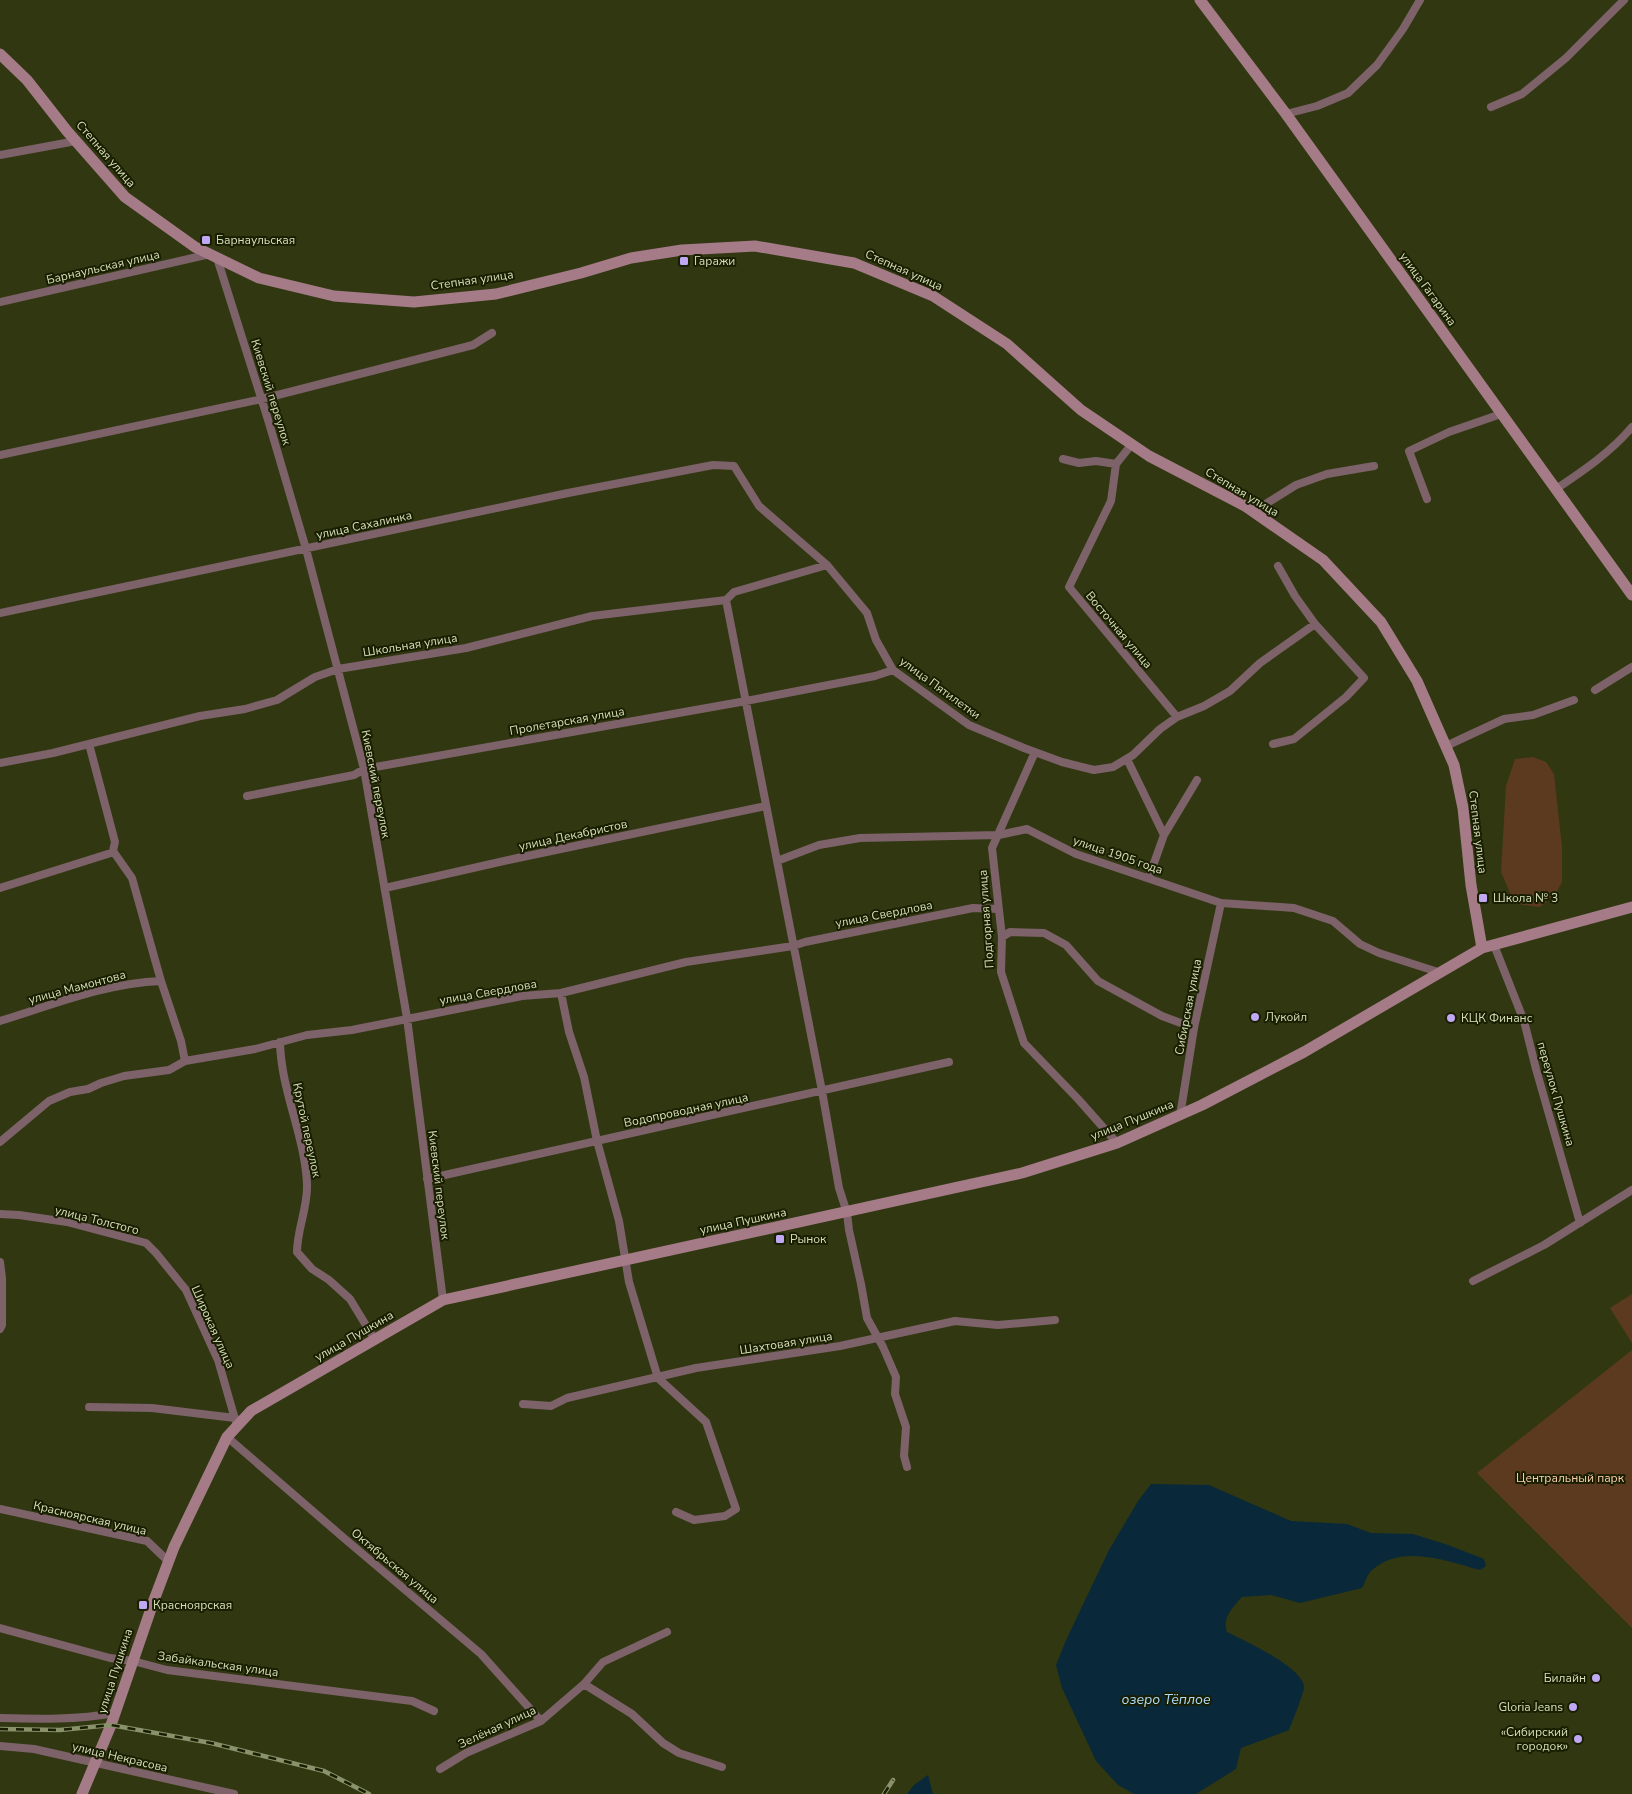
<svg xmlns="http://www.w3.org/2000/svg" width="1632" height="1794" font-family="'Nunito Sans',sans-serif">
<style>
.green{fill:#5c3a1f}
.water{fill:#092839}
.lines{fill:none;stroke-linecap:round;stroke-linejoin:round}
.street{stroke:#7d626a;stroke-width:8}
.secondary{stroke:#a57b88;stroke-width:11}
.rail-casing{stroke:#8a926c;stroke-width:4.5}
.rail{stroke:#191e01;stroke-width:2.5;stroke-dasharray:8;stroke-linecap:butt}
.poi-dot{fill:#c0a8f4;stroke:#191e01;stroke-width:2}
.labels{text-anchor:middle;dominant-baseline:central;stroke-width:4;stroke-linejoin:round;paint-order:stroke}
.street-label{font-size:12px;fill:#d6dfba;stroke:#191e01}
.poi-label{font-size:12px;fill:#d6dfba;stroke:#191e01;text-anchor:start}
.park-label{font-size:12px;fill:#fbcfae;stroke:#191e01}
.water-label{font-size:14px;font-style:italic;fill:#acdbfc;stroke:#191e01}
</style>
<rect width="100%" height="100%" fill="#313811"/>
<path class="green" d="M1533 757 1546 762 1554 774 1562 847V882L1555 895 1540 907 1523 905 1514 902 1501 872 1506 786 1515 759Z
M1632 1294V1343L1610 1308Z
M1632 1350V1628L1477 1473Z"/>
<path class="water" d="M1151 1484 1209 1485 1291 1521 1347 1524 1371 1533 1413 1534 1448 1545 1484 1559 1486 1566 1480 1570C1447 1561 1401 1543 1371 1571 1367 1575 1365 1583 1362 1588L1300 1603 1271 1595 1242 1597C1232 1608 1222 1618 1227 1632 1243 1640 1303 1667 1304 1687 1304 1693 1292 1722 1289 1730L1241 1748 1236 1769 1196 1794H1134L1118 1785 1096 1761 1062 1688 1056 1665 1067 1638 1109 1550 1138 1501Z
M928 1775 933 1794H907L914 1785Z"/>
<g class="lines">
<path class="street" d="M1491 107 1522 94 1566 58 1624 0
M1286 114 1317 106 1348 93 1377 65 1403 29 1420 0
M0 155 76 141
M217 258 269 423 306 549 364 769 407 1018 443 1300
M0 302 210 254
M1132 444 1116 464 1111 501 1069 587 1177 717
M0 455 262 399 473 345 492 333
M1063 459 1079 463 1096 461 1116 464
M1556 489C1583 471 1611 452 1632 427
M1427 499 1409 451 1449 432 1501 414
M1253 512 1296 485 1327 474 1374 466
M726 600 822 1091 839 1188 847 1213 849 1230 861 1284 867 1318 883 1347 896 1377 895 1394 906 1427 904 1456 907 1467
M0 613 568 493 713 465 734 466 759 506 827 565 867 613 876 640 893 670 969 725 1024 748 1062 762 1094 770 1113 767 1133 755 1160 729 1177 717 1204 706 1230 691 1260 663 1315 624 1295 596 1278 566
M1595 690 1632 667
M89 744 115 842 113 851 132 878 161 981 181 1041 185 1061
M1273 744 1294 739 1346 697 1364 678 1315 624
M1446 746 1504 719 1533 715 1574 700
M1035 752 992 848 1002 937 1001 972 1024 1043 1078 1099 1117 1143
M1127 759 1164 835 1149 877
M0 763 53 753 200 716 245 709 277 700 315 677 338 669 466 648 592 616 726 600 734 592 827 565
M247 796 354 775 364 769 746 701 875 676 893 670
M1164 835 1197 780
M777 861 819 845 860 838 999 835 1027 829 1076 854 1221 903 1294 908 1333 921 1360 944 1379 953 1441 973
M0 888 114 852
M385 888 513 859 766 806
M1002 937 1010 932 1044 933 1066 945 1098 981 1162 1016 1194 1028
M1494 945 1524 1021 1536 1069 1580 1223
M561 993 569 1032 584 1077 597 1141 619 1221 629 1282 658 1378 706 1422 736 1509 725 1516 694 1520 676 1512
M0 1021C52 1005 106 983 161 981
M280 1042C281 1091 305 1136 307 1184 308 1208 297 1229 297 1252L312 1269 329 1280 350 1299 375 1340
M1180 1116 1194 1028 1221 903
M0 1142 49 1101 70 1092 88 1089 101 1083 124 1076 169 1070 185 1061 255 1049 307 1035 352 1030 522 996 561 993 686 962 793 946 805 942 973 908 998 909
M427 1179 949 1062
M0 1214 19 1215 67 1222 146 1243 156 1253 186 1290 218 1360 237 1426
M0 1262 2 1278V1325L0 1329
M1473 1281 1544 1245 1632 1190
M523 1404 551 1406 567 1398 696 1368 840 1346 955 1321 998 1325 1055 1320
M89 1407 152 1408 235 1418
M227 1437 345 1539 481 1654 541 1721
M0 1509 147 1541 168 1561
M0 1628 110 1658 133 1661 167 1670 412 1701 434 1711
M584 1684 632 1714 663 1743 679 1753 722 1767
M0 1718C39 1719 77 1720 115 1713
M0 1746 34 1749 234 1794
M440 1769 466 1753 541 1721 584 1684 603 1662 667 1632"/>
<path class="secondary" d="M1200 0 1286 114 1632 595
M0 54 27 80 67 131 125 197 195 247 259 278 334 296 414 302 496 294 581 273 631 258 682 250 755 246 854 263 933 296 1007 344 1081 410 1149 456 1245 506 1323 560 1381 622 1417 681 1454 765 1463 808 1471 885 1482 948
M82 1794 111 1725 154 1600 174 1547 227 1437 251 1411 443 1300 1022 1173 1117 1143 1202 1105 1304 1052 1482 948 1632 907"/>
<defs>
<path id="rail" d="M0 1729 60 1730 111 1725 211 1743 324 1771 369 1794
M884 1794 893 1780"/>
</defs>
<use href="#rail" class="rail-casing"/>
<use href="#rail" class="rail"/>
</g>
<g class="poi-dot">
<rect x="201" y="235" width="10" height="10" rx="2.5"/>
<rect x="679" y="256" width="10" height="10" rx="2.5"/>
<rect x="1478" y="893" width="10" height="10" rx="2.5"/>
<circle cx="1255" cy="1017" r="5"/>
<circle cx="1451" cy="1018" r="5"/>
<rect x="775" y="1234" width="10" height="10" rx="2.5"/>
<rect x="138" y="1600" width="10" height="10" rx="2.5"/>
<circle cx="1596" cy="1678" r="5"/>
<circle cx="1573" cy="1707" r="5"/>
<circle cx="1578" cy="1739" r="5"/>
</g>
<g class="labels">
<g class="street-label">
<text transform="translate(106 154) rotate(49)">Степная улица</text>
<text transform="translate(103 267) rotate(-13)">Барнаульская улица</text>
<text transform="translate(904 270) rotate(24)">Степная улица</text>
<text transform="translate(472 280) rotate(-8)">Степная улица</text>
<text transform="translate(1428 289) rotate(54)">улица Гагарина</text>
<text transform="translate(271 392) rotate(73)">Киевский переулок</text>
<text transform="translate(1242 492) rotate(31)">Степная улица</text>
<text transform="translate(364 525) rotate(-12)">улица Сахалинка</text>
<text transform="translate(1119 630) rotate(50)">Восточная улица</text>
<text transform="translate(410 645) rotate(-9)">Школьная улица</text>
<text transform="translate(940 688) rotate(36)">улица Пятилетки</text>
<text transform="translate(567 721) rotate(-10)">Пролетарская улица</text>
<text transform="translate(376 784) rotate(79)">Киевский переулок</text>
<text transform="translate(1478 832) rotate(83)">Степная улица</text>
<text transform="translate(573 835) rotate(-12)">улица Декабристов</text>
<text transform="translate(1118 855) rotate(19)">улица 1905 года</text>
<text transform="translate(884 914) rotate(-11)">улица Свердлова</text>
<text transform="translate(986 919) rotate(-94)">Подгорная улица</text>
<text transform="translate(77 987) rotate(-15)">улица Мамонтова</text>
<text transform="translate(488 992) rotate(-10)">улица Свердлова</text>
<text transform="translate(1188 1007) rotate(-79)">Сибирская улица</text>
<text transform="translate(1556 1094) rotate(74)">переулок Пушкина</text>
<text transform="translate(686 1110) rotate(-12)">Водопроводная улица</text>
<text transform="translate(1132 1120) rotate(-22)">улица Пушкина</text>
<text transform="translate(307 1130) rotate(78)">Крутой переулок</text>
<text transform="translate(439 1185) rotate(83)">Киевский переулок</text>
<text transform="translate(97 1220) rotate(14)">улица Толстого</text>
<text transform="translate(743 1221) rotate(-12)">улица Пушкина</text>
<text transform="translate(213 1327) rotate(66)">Широкая улица</text>
<text transform="translate(354 1336) rotate(-30)">улица Пушкина</text>
<text transform="translate(786 1343) rotate(-9)">Шахтовая улица</text>
<text transform="translate(90 1518) rotate(13)">Красноярская улица</text>
<text transform="translate(395 1566) rotate(40)">Октябрьская улица</text>
<text transform="translate(218 1664) rotate(8)">Забайкальская улица</text>
<text transform="translate(115 1671) rotate(-72)">улица Пушкина</text>
<text transform="translate(497 1727) rotate(-25)">Зелёная улица</text>
<text transform="translate(120 1757) rotate(13)">улица Некрасова</text>
</g>
<g class="poi-label">
<text x="216" y="240">Барнаульская</text>
<text x="694" y="261">Гаражи</text>
<text x="1493" y="898">Школа № 3</text>
<text x="1265" y="1017">Лукойл</text>
<text x="1461" y="1018">КЦК Финанс</text>
<text x="790" y="1239">Рынок</text>
<text x="153" y="1605">Красноярская</text>
<text x="1586" y="1678" text-anchor="end">Билайн</text>
<text x="1563" y="1707" text-anchor="end">Gloria Jeans</text>
<text x="1568" y="1732" text-anchor="end">«Сибирский<tspan x="1568" dy="14">городок»</tspan></text>
</g>
<g class="park-label">
<text x="1570" y="1478">Центральный парк</text>
</g>
<g class="water-label">
<text x="1166" y="1699">озеро Тёплое</text>
</g>
</g>
</svg>
